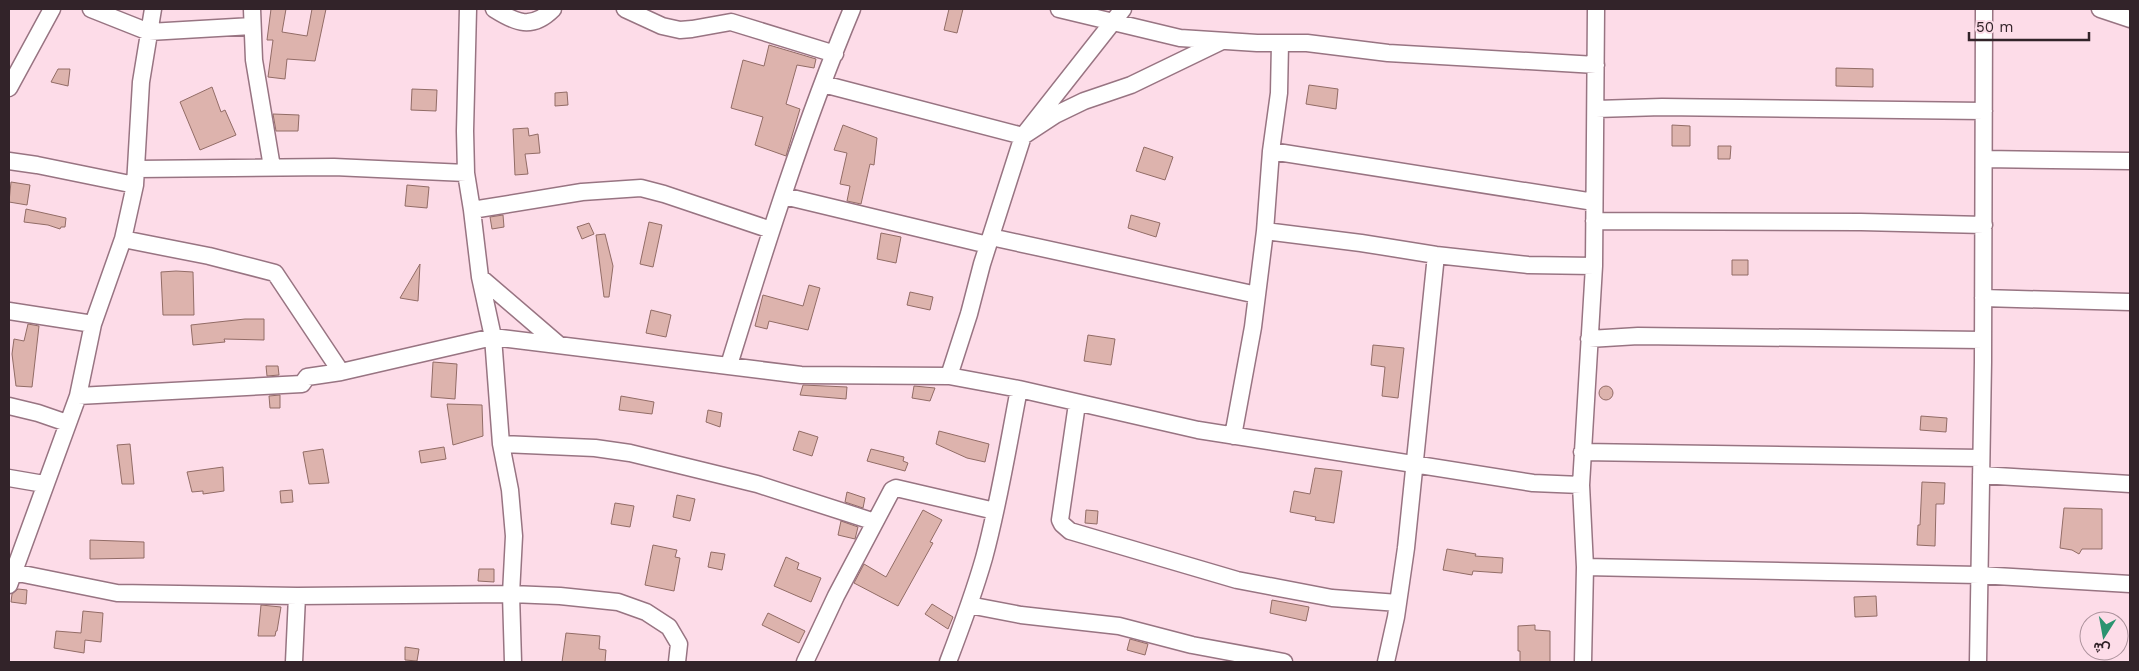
<svg xmlns="http://www.w3.org/2000/svg" width="2139" height="671" font-family="'Work Sans',Vazirmatn,sans-serif">
<style>
.building{fill:#ddb3ad;stroke:#926c66}
.lines{fill:none;stroke-linecap:round;stroke-linejoin:round}
.minor-casing{stroke:#987482;stroke-width:19}
.minor{stroke:#fff;stroke-width:16}
</style>
<rect width="100%" height="100%" fill="#fddce8"/>
<path class="building" d="M271 9H286L282 32 307 36 312 9H326L315 61 287 59 285 79 268 77 273 40H267Z
M949 9H963L957 33 944 30Z
M769 45 816 59 814 68 797 65 786 104 800 109 786 156 755 145 763 117 731 108 743 60 764 66Z
M1836 68 1873 69V87L1836 86Z
M58 69H70L68 86 51 82Z
M1309 85 1338 89 1336 109 1306 104Z
M212 87 221 112 225 110 236 135 200 150 180 102Z
M412 89 437 90 436 111 411 110Z
M567 92 568 105 555 106V93Z
M273 114 299 115 298 131H276Z
M843 125 877 138 874 165 870 164 861 204 847 201 850 186 840 184 847 153 834 150Z
M1672 125 1690 126V146H1672Z
M528 128 529 136 538 134 540 153 525 154 528 174 515 175 513 129Z
M1718 146H1731L1730 159H1718Z
M1144 147 1173 157 1165 180 1136 171Z
M11 182 30 185 27 205 9 202Z
M407 185 429 187 427 208 405 206Z
M26 209 66 218 65 227H61L60 229 48 225 24 222Z
M503 215 504 227 492 229 490 217Z
M1131 215 1160 223 1156 237 1128 228Z
M649 222 662 225 653 267 640 264Z
M589 223 594 234 582 239 577 227Z
M881 233 901 237 896 263 877 259Z
M605 234 613 266 609 297H604L596 235Z
M1732 260H1748V275H1732Z
M420 264 418 301 400 298Z
M176 271 193 272 194 315H163L161 272Z
M809 285 820 288 808 330 769 321 767 329 755 326 763 295 803 306Z
M910 292 933 297 930 310 907 305Z
M651 310 671 315 666 337 646 333Z
M245 319H264V340L224 339 225 342 193 345 191 325Z
M28 324 39 326 32 387 16 386 12 354 14 339 24 341Z
M1088 335 1115 339 1111 365 1084 361Z
M1373 345 1404 348 1398 398 1382 396 1385 367 1371 365Z
M433 362 457 364 455 399 431 397Z
M266 366H278L279 375 267 376Z
M803 385 847 387 846 399 800 395Z
M914 386 935 388 930 401 912 398Z
M1599 393a7 7 0 1 1 14 0a7 7 0 1 1-14 0Z
M280 395V408H270L269 396Z
M621 396 654 402 652 414 619 410Z
M447 404 482 405 483 436 453 445Z
M708 410 722 413 720 427 706 422Z
M1921 416 1947 418 1946 432 1920 430Z
M799 431 818 437 812 456 793 450Z
M939 431 989 444 985 462 967 458 936 444Z
M130 444 134 484H122L117 445Z
M444 447 446 459 421 463 419 451Z
M323 449 329 483 309 484 303 452Z
M871 449 904 457 903 461 908 463 905 471 867 461Z
M223 467 224 491 203 494V491L192 492 187 472Z
M1315 468 1342 471 1334 523 1315 520 1316 517 1290 512 1294 491 1310 494Z
M1922 482 1945 483 1944 504H1936L1935 546 1917 545 1918 525H1920Z
M292 490 293 502 281 503 280 491Z
M847 492 865 498 863 508 845 502Z
M677 495 695 499 690 521 673 517Z
M615 503 634 506 630 527 611 524Z
M2064 508 2102 509V549H2082L2079 554 2072 550 2060 548Z
M923 510 942 520 930 542 933 543 898 606 854 583 864 564 886 577Z
M1086 510 1098 511 1097 524 1085 523Z
M841 521 858 527 855 539 838 535Z
M90 540 144 542V558L90 559Z
M653 545 677 550 675 557 680 558 674 591 645 585Z
M1447 549 1476 554 1475 556 1503 558 1502 573 1473 571 1472 575 1443 570Z
M711 552 725 554 722 570 708 567Z
M786 557 799 563 797 569 821 578 811 602 774 586Z
M479 569H494V582L478 581Z
M18 589 27 590 26 604 11 602 12 594Z
M1876 596 1877 616 1855 617 1854 597Z
M1272 600 1309 607 1306 621 1270 613Z
M932 604 953 617 948 629 925 614Z
M261 605 281 607 277 631H276L275 636H258Z
M83 611 103 613 101 642 85 640 84 653 54 648 56 631 81 633Z
M768 613 805 631 799 643 762 625Z
M1535 625V630L1550 631V662H1520V651H1518V626Z
M566 633 600 636 599 649 606 650 605 662H562Z
M1130 639 1148 644 1145 655 1127 650Z
M405 647 419 649 417 661 405 660Z"/>
<g class="lines">
<defs>
<path id="minor" d="M91 9 149 32 252 26
M252 9 254 60 272 167
M468 9 465 131 466 173 472 210 480 277 493 337 501 444 510 490 514 536 511 594 513 662
M494 9C516 23 532 30 553 9
M625 9 662 26 680 30 692 29 731 22 835 54
M1059 9 1180 38 1257 43H1307L1388 53 1596 65
M2100 9 2130 19
M823 84 1023 136 1055 115 1084 101 1131 85 1220 42
M9 88 52 9
M1596 109 1662 107 1984 111
M1271 151 1594 202
M1984 159 2130 161
M9 161 37 165 135 185
M137 169 334 167 466 173
M784 196 988 245
M472 210 582 192 641 188 664 194 771 230
M1594 221 1861 222 1984 225
M1265 231 1361 243 1436 255 1528 265 1594 266
M991 237 1257 295
M123 239 209 256 275 273 341 372 493 337 801 375 949 376 1019 389 1198 430 1533 483 1581 485
M480 277 558 344
M1983 298 2130 302
M9 311 93 324
M1589 339 1638 336 1983 340
M729 365C766 245 804 124 852 9
M949 376 969 314 982 264 1023 136 1123 9
M78 396 302 384 307 377 341 372
M1077 404 1060 520 1062 524 1070 531 1237 580 1332 598 1398 603
M9 406 38 413 67 423
M1233 436 1253 327 1265 231 1271 151 1279 93 1280 43
M501 444 595 448 630 453 757 484 875 522
M1582 452 1981 458
M1981 475 2130 484
M9 478 44 484
M1585 567 1979 575 2130 584
M13 572 117 593 297 596 511 594 560 596 618 602 646 612 669 627 679 644 677 662
M9 585 78 396 93 324 123 239 135 185 141 82 153 9
M969 605 1021 615 1119 626 1192 645 1284 662
M294 662 297 596
M805 662 836 596 892 490 896 488 995 511
M948 662C961 628 974 593 984 558 999 503 1008 446 1019 389
M1386 662 1396 617 1406 548 1436 255
M1583 662 1585 567 1581 485 1594 266 1596 9
M1978 662 1983 362 1984 9"/>
</defs>
<use href="#minor" class="minor-casing"/>
<use href="#minor" class="minor"/>
</g>
<rect width="2139" height="671" fill="none" stroke="#322329" stroke-width="20"/>
<g transform="translate(2104 636) rotate(191)"><circle r="24" fill="#fddce8" stroke="#ac929c"/>
<path d="M0-4L9 19L0 12L-9 19Z" fill="#2b9370"/>
<text y="-8" font-size="14" font-weight="bold" text-anchor="middle" fill="#322329">ش</text>
</g>
<path d="M1969 32v8h120v-8" fill="none" stroke="#322329" stroke-width="2.5"/>
<text x="1976" y="32" font-size="15" fill="#322329" stroke="#fddce8" stroke-width="4" paint-order="stroke">50 m</text>
</svg>
